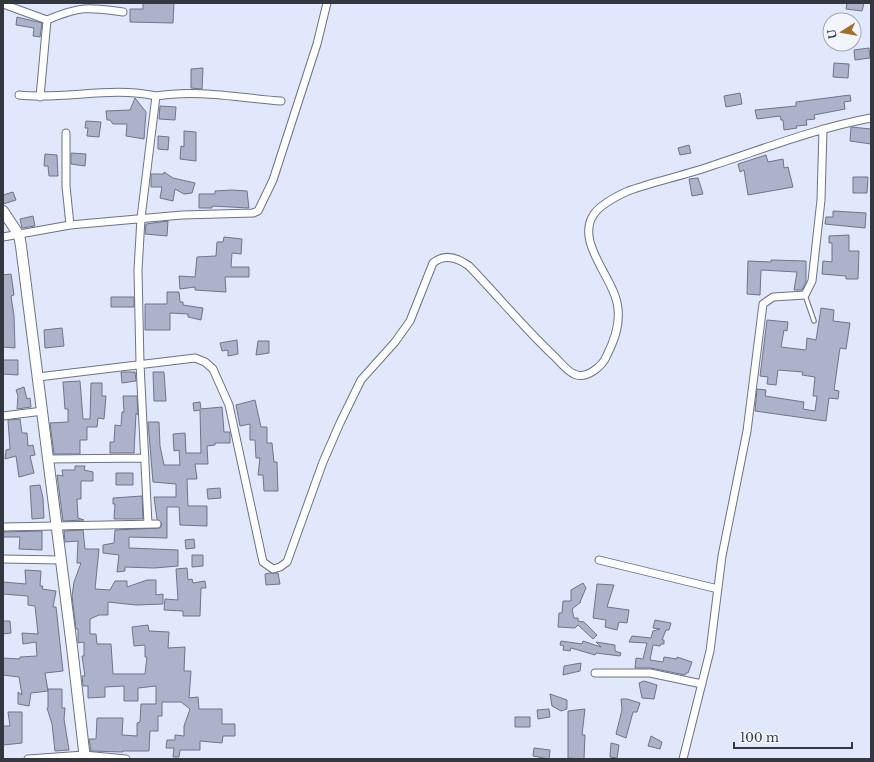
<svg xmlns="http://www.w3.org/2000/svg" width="874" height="762" font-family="'Libre Baskerville',serif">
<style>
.building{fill:#acb2c9;stroke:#6e7489}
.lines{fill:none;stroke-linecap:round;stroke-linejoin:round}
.service-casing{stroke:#6c7287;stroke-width:5.5}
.minor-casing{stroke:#6c7287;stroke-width:9}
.secondary-casing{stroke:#6c7287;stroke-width:12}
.service{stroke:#fff;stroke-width:3.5}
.minor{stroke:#fff;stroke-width:7}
.secondary{stroke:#fff;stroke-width:10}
</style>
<rect width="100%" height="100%" fill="#e2e8fb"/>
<path class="building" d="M143 3H174L173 23 130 22V9H143Z
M847 3H864L862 11 846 9Z
M17 17 42 23 40 37 33 36 34 28 16 25Z
M869 48 870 58 855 60 854 50Z
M834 63 849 64 848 78 833 77Z
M203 68 202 89 191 88V69Z
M740 93 742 104 726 107 724 96Z
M850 95 851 101 844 102 845 109 814 115 815 119 806 120 807 125 796 126 797 128 784 130 783 120H781L780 116 757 119 755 110 796 106V102Z
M135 98 146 112 144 139 126 136 127 124H113L110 120H107L106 111 130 110Z
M160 106 176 107 175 120 159 119Z
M86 121 101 122 99 137 87 136 88 128H85Z
M851 127 871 129V144L850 141Z
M184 131 196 132V161L180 159 181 146 184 147Z
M158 136 169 137 168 150 158 149Z
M689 145 691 153 680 155 678 148Z
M71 153 86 154 85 166 71 164Z
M45 154 57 155 58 176H49L48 166H44Z
M766 155 768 162 783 159 784 168 788 167 793 187 748 195 744 170 740 172 738 164Z
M164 172 173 178 195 183 192 193 184 194 175 189 173 201 160 198 162 187H151V174H164Z
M853 177H868L867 193H853Z
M698 178 703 194 692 196 689 179Z
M232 190 247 191 249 208 212 206V208H199V194H215V191Z
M13 192 16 200 3 204V195Z
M833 211 866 213 865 228 825 224 826 217H833Z
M33 216 35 226 22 228 20 219Z
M168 221 167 236 145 234 146 224Z
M849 235V251H859L858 279H846V276L822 274 823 261 832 262V243H829V236Z
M224 237 242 239 241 254 232 253 231 267H249V277H225L226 292 195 290V287L180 289 179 276 195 277 197 257 216 256 217 242H223Z
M771 260 806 261V282L802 290H794L797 272 761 270 760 295 747 294 748 261 771 262Z
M11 274 14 295 11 296 14 316 15 348 3 347V275Z
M167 292H179L180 302H183V305L203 308 201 320 188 317V314L170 313V330H145V304H167Z
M111 297H134V307H111Z
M821 308 834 310 833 321 850 323 846 349 840 348 834 390 839 391 838 399 829 398 826 421 755 411 757 389 766 390 765 396 804 402 803 409 815 411 817 396H813L815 377 802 375 803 372 778 370 776 385 767 384 768 377 760 376 767 320 788 322 787 331 784 330 781 347 806 350 807 338 816 340Z
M62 328 64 346 45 348 44 330Z
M237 340 238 354 228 356V350L222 351 220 343Z
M258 341H269V353L256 355Z
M3 360H18V375L3 374Z
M121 372H135L136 381 122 383Z
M153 372H164L166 401H154Z
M80 381 83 419H90L91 383H102V396H106L104 419 98 418 97 427H87V440H80V454H54L50 423 68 422V409H65L63 382Z
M24 387 27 399 30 398 31 407 17 409 18 396 16 390Z
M123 396H137L138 415 136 413 134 453H110V442H114L115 425 121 426 122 412H124Z
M255 400 261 427H267V443H272L274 462H277L278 491H264L263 475H258L260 458H256L255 440H250V424L240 426 236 405Z
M200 402 201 409 222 407 224 432H230V443H215V445L207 446 208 464H195L197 479H187L188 506H207V526L180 525 179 507H167V538L129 537V548L178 550V566L154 568 125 567V571L117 572 119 555 103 553V545L114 543 115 530 160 528 162 524 157 519 154 497H176V484L153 482 148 422H159L160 446 164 465H180L179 450 174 451 173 434 185 433 186 453H201L200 410 194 411 193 403Z
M20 419 22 433H27L28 446 33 445 35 455 30 456 34 473 19 477 16 456 5 459 6 450 10 449 8 420Z
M75 466H85L84 470 93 472V481H81V499H77L78 518 84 520 63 521 57 475 63 476 62 470H75Z
M116 473H133V485H116Z
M40 485 43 498 44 518 32 519 30 486Z
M220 488 221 498 208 499 207 489Z
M142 496 143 519H114L115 504H113V498Z
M83 530 85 549H99L95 589 110 590 115 581H127V587L147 580H156V595L163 594V604L136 605 108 602V615H99L90 619V634H96L97 644H111L113 674H145L147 657H145V645L134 646 132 627 148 625 149 631 169 632 168 648 185 647 184 671H191L189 698 198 697 199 709H222V724H235V736H223L222 743 200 741V750H180L179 757H173L174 748H166L167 740H175V735L184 736V726L190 709 181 702H162V716H158V731H150L149 751H123V752L91 751 89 739H96L97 718H123L122 735 137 736V723L140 722 141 704H156V686L138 688V701H124V686L105 687V697L88 698V686H83L82 676H85L82 656H84V642L78 643V629H76L72 596 74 582 81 563H77L78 541 65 542 64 531Z
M42 531V550L19 549 20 537H3V532Z
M194 539 195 548 186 549 185 540Z
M192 555H203V566L192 567Z
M187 568 188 580 192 579 193 583 205 581 206 588H201L200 616H183V611L164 610 165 599 178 600 176 569Z
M25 570 41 571 40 586H43L42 589 56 591 53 607H56L63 671 45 673 48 691 31 693 29 706 18 704V692L22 695 19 677 3 675V658L20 659V657L37 656 36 642 23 644 22 633 38 634 35 606 28 605V596L3 594V582L26 584Z
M270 573H278L280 584 266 585 265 574Z
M583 583 586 588 580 602H581L572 609 574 618H578V621L584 622 597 635 593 639 578 625 575 628 558 627 559 613H562L563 601H571V590Z
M597 584 614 585 607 607 629 610 627 623 619 622 617 630 605 627 606 620 593 618Z
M655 620 671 623 669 630H666L662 640H664V644H661L660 646 653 645 650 660 663 662 664 657 677 659V657L692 662 688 673H686L685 675 651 668H635L636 658 643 659 647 643 629 642 632 636 651 638 653 631 660 629 653 628Z
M3 621H10L11 633 3 634Z
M561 641 582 644 583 641 601 647 596 642 615 645V651L621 653 620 656 596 653 595 655 571 648 570 651 563 650 564 646 560 645Z
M581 663 580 671 563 675 564 666Z
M644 681 657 685 654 699 642 698 639 683Z
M48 689H62V708H65L64 719 69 750 55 751 52 724 47 708H48Z
M550 694 567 700V709L561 711 552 706Z
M621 699H627L640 703 637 712H633L626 738 616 734 622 710Z
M549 709 550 717 538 719 537 710Z
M585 709 582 735H585L584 759 568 758V711Z
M8 712H22V743L3 745V726H10Z
M515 717H530V727H515Z
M651 736 662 742 660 749 648 746Z
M611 743 619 745 617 758 610 757Z
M534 748 550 750 549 759 533 756Z"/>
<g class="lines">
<defs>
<path id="service" d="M805 295 814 321"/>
<path id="minor" d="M3 4 47 20 40 97
M47 20C80 6 88 7 123 12
M19 95C65 100 111 86 156 96L141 218 138 270 140 364 148 524
M156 96C197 89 240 98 281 101
M66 133V186L70 225
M3 237 70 225 182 215 253 213 258 211 273 180 317 44 327 3
M38 377 195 358 205 362 213 369 229 405 263 562 273 569 280 567 287 562 323 462 340 423 361 380 395 342 410 321 433 263C445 253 458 258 469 266 498 296 525 329 555 357 561 363 567 371 574 374 586 380 603 366 607 355 614 341 620 326 618 309 616 279 574 243 594 214 601 204 617 196 628 191 656 181 686 175 714 165 766 148 817 128 871 118
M3 416 43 411
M49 459 145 458
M3 527 157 524
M3 559 62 560
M599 560 718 589
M595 673H650L702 684
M28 759 84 755 126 759
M683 759 710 651 722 556 747 431 763 304 773 297 805 295 812 281 821 200 823 129"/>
<path id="secondary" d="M3 211 19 235 21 246 72 647 85 759"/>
</defs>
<use href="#service" class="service-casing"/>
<use href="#minor" class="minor-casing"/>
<use href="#secondary" class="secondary-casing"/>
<use href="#service" class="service"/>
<use href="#minor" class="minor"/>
<use href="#secondary" class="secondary"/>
</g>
<rect width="874" height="762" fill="none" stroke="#343640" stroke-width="8"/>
<g transform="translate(842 32) rotate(259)"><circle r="19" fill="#f2f5ff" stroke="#a6a9b3"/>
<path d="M0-3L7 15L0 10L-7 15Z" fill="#a27026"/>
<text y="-6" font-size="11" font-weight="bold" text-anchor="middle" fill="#343640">U</text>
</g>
<path d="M734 742v6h118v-6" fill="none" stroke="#343640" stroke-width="2"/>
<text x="740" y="742" font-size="12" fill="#343640" stroke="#f2f5ff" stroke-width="3" paint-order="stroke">100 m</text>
</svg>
